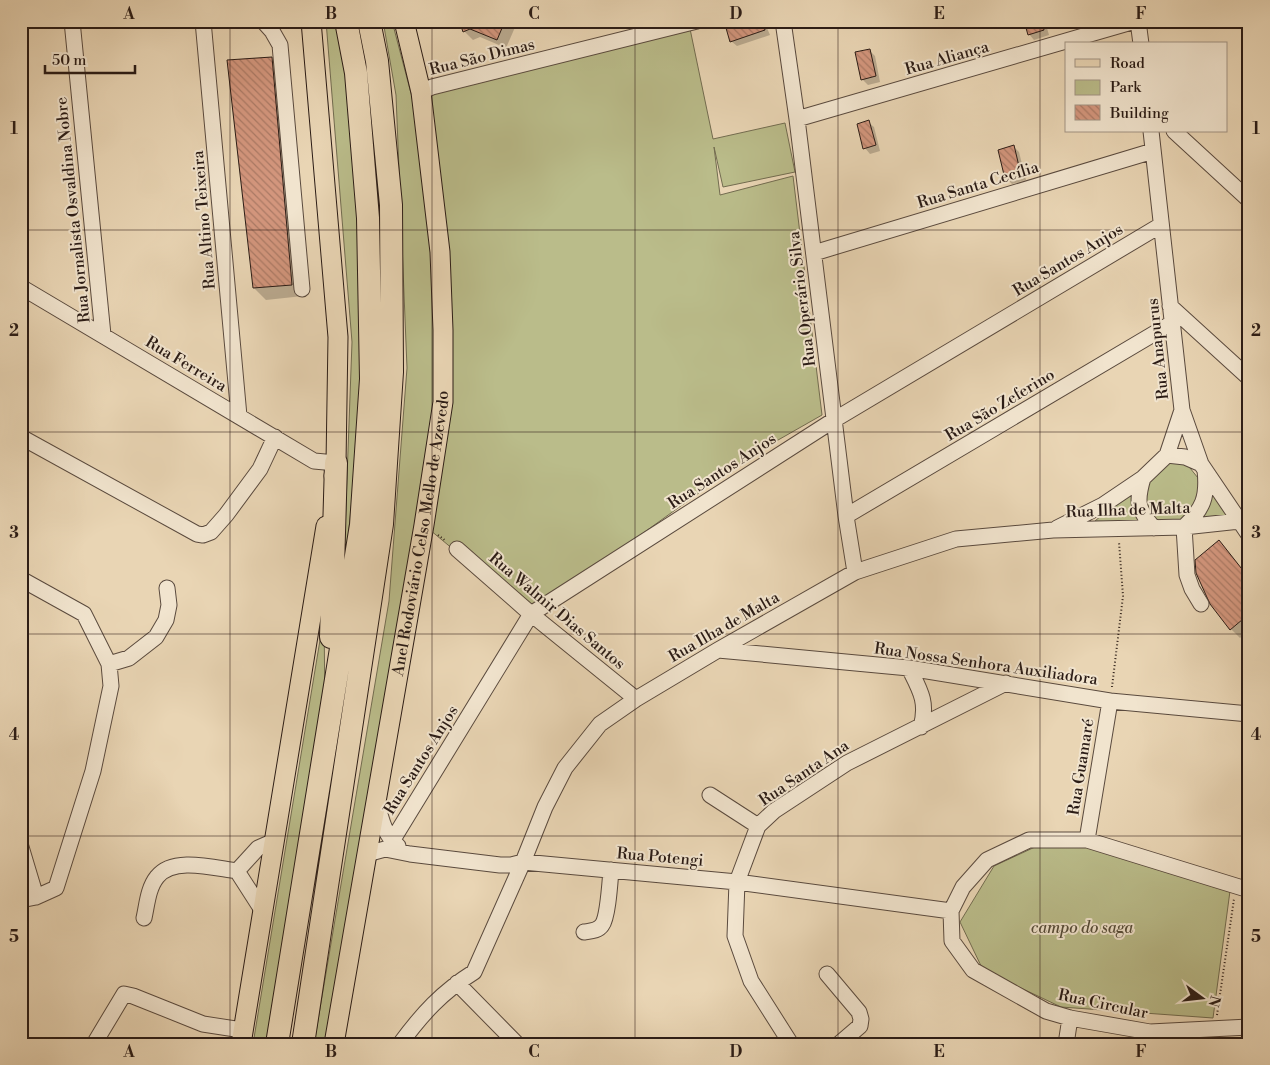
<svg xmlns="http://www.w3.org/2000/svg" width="1270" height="1065" font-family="'Libre Bodoni',serif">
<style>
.green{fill:#babc8a;stroke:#726c50}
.shadow{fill:#0003}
.building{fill:url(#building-back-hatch);stroke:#2b1c16}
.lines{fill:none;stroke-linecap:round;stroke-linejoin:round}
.minor-casing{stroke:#5a4a3e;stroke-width:17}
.major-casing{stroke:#2b1c16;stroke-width:21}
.highway-casing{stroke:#2b1c16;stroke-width:24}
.path{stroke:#2b1c16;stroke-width:2;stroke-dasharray:1 2.5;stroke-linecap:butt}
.minor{stroke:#f1e4ce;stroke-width:15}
.major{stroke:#e9d5b4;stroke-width:19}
.highway{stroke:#e9d5b4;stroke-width:22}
.grid{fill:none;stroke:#2b1c16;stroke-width:1;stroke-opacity:0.55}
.labels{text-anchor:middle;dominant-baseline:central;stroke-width:4;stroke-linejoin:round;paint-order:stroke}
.street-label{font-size:16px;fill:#2b1c16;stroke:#f1e4ce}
.park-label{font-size:16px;font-style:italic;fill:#564c39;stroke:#f1e4ce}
.neatline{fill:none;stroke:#2b1c16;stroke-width:2}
.grid-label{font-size:16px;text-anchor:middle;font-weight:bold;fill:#2b1c16}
</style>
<defs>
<pattern id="building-back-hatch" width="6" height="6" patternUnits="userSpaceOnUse" patternTransform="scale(1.25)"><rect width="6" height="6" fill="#d3967d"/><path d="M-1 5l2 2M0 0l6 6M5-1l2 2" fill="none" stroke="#ab7a65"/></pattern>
</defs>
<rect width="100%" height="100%" fill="#e9d5b4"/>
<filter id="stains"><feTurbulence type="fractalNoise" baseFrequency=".004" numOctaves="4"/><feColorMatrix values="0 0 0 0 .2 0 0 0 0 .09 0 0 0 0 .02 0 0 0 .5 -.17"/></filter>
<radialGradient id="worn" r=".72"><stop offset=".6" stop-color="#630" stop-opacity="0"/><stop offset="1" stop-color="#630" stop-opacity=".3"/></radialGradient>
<path class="green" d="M326 21H339L353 110 363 254 361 412 343 587 352 342Z
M383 21H392L413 101 443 330 421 92 689 24 713 139 785 123 795 172 723 187 714 147 720 195 793 176 822 415 750 456 531 614 424 525 328 1044H314L389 601 407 368 396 95Z
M1172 462 1186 463 1198 478 1202 493C1195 503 1187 519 1174 523 1168 525 1160 524 1154 524L1147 515 1145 483 1154 471Z
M1210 487 1236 518 1193 523Z
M1134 488 1145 524 1095 521Z
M324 616 325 711 271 1044H253Z
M1086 846 1230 891 1213 1018 1061 1007 983 970 960 922 994 866 1035 847Z"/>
<path class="shadow" d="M461 21H521V22L516 25 506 48 480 37 473 40 464 31Z
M750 21H764L770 35 737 46 731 41Z
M1025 21H1045L1049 35 1034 40 1029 34Z
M869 50 875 56 880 82 868 85 862 79Z
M271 59 283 71 303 296 266 300 254 288Z
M868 122 874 127 880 151 870 154 865 148Z
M1014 147 1019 152 1026 180 1012 184 1006 178Z
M1219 542 1249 578V630L1240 638 1231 629Z"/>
<path class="building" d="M451 21H505L497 40 470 29 463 32 461 26Z
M746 21H763L765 30 730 42 726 28Z
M1024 21H1042L1044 30 1028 35Z
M870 49 876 76 861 80 855 52Z
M272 57 292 285 253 288 227 60Z
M869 120 876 145 863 149 857 124Z
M1014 145 1021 175 1005 179 998 150Z
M1219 540 1249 578V614L1230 630 1210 604 1196 573 1195 560Z"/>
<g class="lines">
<defs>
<path id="minor" d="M72 21 103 335
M203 21 239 416
M263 21 272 31 280 45 302 289
M783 21 797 119 846 516 855 572
M1138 21 1141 44
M421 92 432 87 697 21
M797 119 1135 21
M1174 131 1249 200
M814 253 1153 151
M21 287 314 461 336 463
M1170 306 1249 378
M1182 410 1201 464 1249 535
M21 437 197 534 203 535 211 532 226 515 260 469 275 437
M1167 455 1185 457 1201 464
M1143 478C1136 502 1137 509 1154 528
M846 516 1172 323
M1057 528 1103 505 1143 478 1167 455 1182 410 1151 131
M457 549 531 614 636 699
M21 579 84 614 109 664 111 686 93 771 56 888 36 897 21 900
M1201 604 1192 589 1187 575 1184 527C1203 509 1208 497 1205 470
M718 650 909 668 1110 701 1249 714
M109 664 129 658 156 637 166 620 169 605 167 588
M909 668C920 690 928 702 921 727
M710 795 758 826
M377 803C381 819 385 836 398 846
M1087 840 1110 701
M392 841 531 614 834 420 1161 225
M21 847 36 897
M367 854 385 849 410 854 500 865H511L523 862 737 882 951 911
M237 871 258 848 274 841
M1249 890 1087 840H1029L987 860 963 887 951 911 952 941 973 970 1046 1011 1070 1018 1150 1032 1249 1027
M144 918C147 905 148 888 157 877 173 856 214 868 237 871L262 910
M584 932C590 931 598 931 602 925 608 917 610 881 611 870
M827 974 859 1012 861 1019 860 1026 839 1044
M457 983 517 1044
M94 1044 124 994 133 996 203 1024 242 1030
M400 1044C422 1014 442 992 474 972L523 862 545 807 565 768 600 724 636 699 718 650 855 572 956 539 1053 530 1184 527 1249 520
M791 1044 751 981 735 936 737 882 758 826 774 811 847 763 1006 683
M1066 1044 1070 1018"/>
<g id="major">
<path d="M311 21 338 337 336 463 334 476"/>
<path d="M241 1044 326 526"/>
<path id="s1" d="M334 1044 424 525 443 402V330L440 252 421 92 404 21"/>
</g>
<path id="highway" d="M331 637 336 463
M277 1044 361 525 371 379 368 218 356 73 346 21
M303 1044 382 524 392 372 391 205 377 61 369 21"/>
</defs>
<use href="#minor" class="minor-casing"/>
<use href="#major" class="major-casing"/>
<use href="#highway" class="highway-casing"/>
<path class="path" d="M438 535 446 541
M1112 687 1123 596 1119 542
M1217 1015 1234 899"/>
<use href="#minor" class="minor"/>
<use href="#major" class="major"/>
<use href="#highway" class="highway"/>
</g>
<path class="grid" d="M230 21V1044M432 21V1044M635 21V1044M838 21V1044M1040 21V1044M21 230H1249M21 432H1249M21 634H1249M21 836H1249"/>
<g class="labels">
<g class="street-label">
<text transform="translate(482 57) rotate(-14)">Rua São Dimas</text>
<text transform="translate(947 58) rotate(-16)">Rua Aliança</text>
<text transform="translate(978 185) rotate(-17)">Rua Santa Cecília</text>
<text transform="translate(73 210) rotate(-96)">Rua Jornalista Osvaldina Nobre</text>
<text transform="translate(204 220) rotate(-95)">Rua Altino Teixeira</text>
<text transform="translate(1068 260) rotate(-31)">Rua Santos Anjos</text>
<text transform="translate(802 299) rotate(-97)">Rua Operário Silva</text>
<text transform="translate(1158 349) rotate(-96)">Rua Anapurus</text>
<text transform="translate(186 364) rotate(31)">Rua Ferreira</text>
<text transform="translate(1000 405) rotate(-31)">Rua São Zeferino</text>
<text transform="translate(722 471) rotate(-33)">Rua Santos Anjos</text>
<text transform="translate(1128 510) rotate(-2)">Rua Ilha de Malta</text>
<text stroke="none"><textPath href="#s1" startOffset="518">Anel Rodoviário Celso Mello de Azevedo</textPath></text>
<text transform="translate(557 611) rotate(40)">Rua Walmir Dias Santos</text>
<text transform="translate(724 627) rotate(-30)">Rua Ilha de Malta</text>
<text transform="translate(986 664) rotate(8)">Rua Nossa Senhora Auxiliadora</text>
<text transform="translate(421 760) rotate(-58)">Rua Santos Anjos</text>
<text transform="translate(1081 767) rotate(-81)">Rua Guamaré</text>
<text transform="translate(804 773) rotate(-34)">Rua Santa Ana</text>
<text transform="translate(660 857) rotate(5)">Rua Potengi</text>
<text transform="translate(1103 1004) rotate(12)">Rua Circular</text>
</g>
<g class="park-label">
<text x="1082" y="928">campo do saga</text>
</g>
</g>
<rect width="1270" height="1065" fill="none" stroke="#e9d5b4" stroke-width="55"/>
<rect x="1065" y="42" width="162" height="90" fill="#f1e4ce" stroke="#a29484"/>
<rect x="1075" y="59" width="25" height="8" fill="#e9d5b4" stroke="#a29484"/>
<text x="1110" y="68" font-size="15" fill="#2b1c16">Road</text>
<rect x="1075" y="80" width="25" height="15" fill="#babc8a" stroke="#a29484"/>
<text x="1110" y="92" font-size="15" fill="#2b1c16">Park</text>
<rect x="1075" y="105" width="25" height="15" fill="url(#building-back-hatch)" stroke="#a29484"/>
<text x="1110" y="118" font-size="15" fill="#2b1c16">Building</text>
<g transform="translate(1202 998) rotate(105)" stroke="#f1e4ce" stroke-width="4" paint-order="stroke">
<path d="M0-4L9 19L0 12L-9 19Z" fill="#2b1c16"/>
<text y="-8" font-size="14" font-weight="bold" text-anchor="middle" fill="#2b1c16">N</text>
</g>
<path d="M45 65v8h90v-8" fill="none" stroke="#2b1c16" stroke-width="2.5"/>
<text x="52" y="65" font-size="15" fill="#2b1c16" stroke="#f1e4ce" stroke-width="4" paint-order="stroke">50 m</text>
<rect x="28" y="28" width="1214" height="1010" class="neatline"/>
<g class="grid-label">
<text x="129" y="19">A</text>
<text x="331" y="19">B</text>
<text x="534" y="19">C</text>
<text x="736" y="19">D</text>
<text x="939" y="19">E</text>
<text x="1141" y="19">F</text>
<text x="14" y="134">1</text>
<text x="1256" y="134">1</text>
<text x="14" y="336">2</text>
<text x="1256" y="336">2</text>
<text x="14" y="538">3</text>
<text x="1256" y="538">3</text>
<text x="14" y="740">4</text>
<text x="1256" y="740">4</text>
<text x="14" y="942">5</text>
<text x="1256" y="942">5</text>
<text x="129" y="1057">A</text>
<text x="331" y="1057">B</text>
<text x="534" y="1057">C</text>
<text x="736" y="1057">D</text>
<text x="939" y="1057">E</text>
<text x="1141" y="1057">F</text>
</g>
<rect width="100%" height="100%" filter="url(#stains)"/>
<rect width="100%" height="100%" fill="url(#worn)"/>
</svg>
